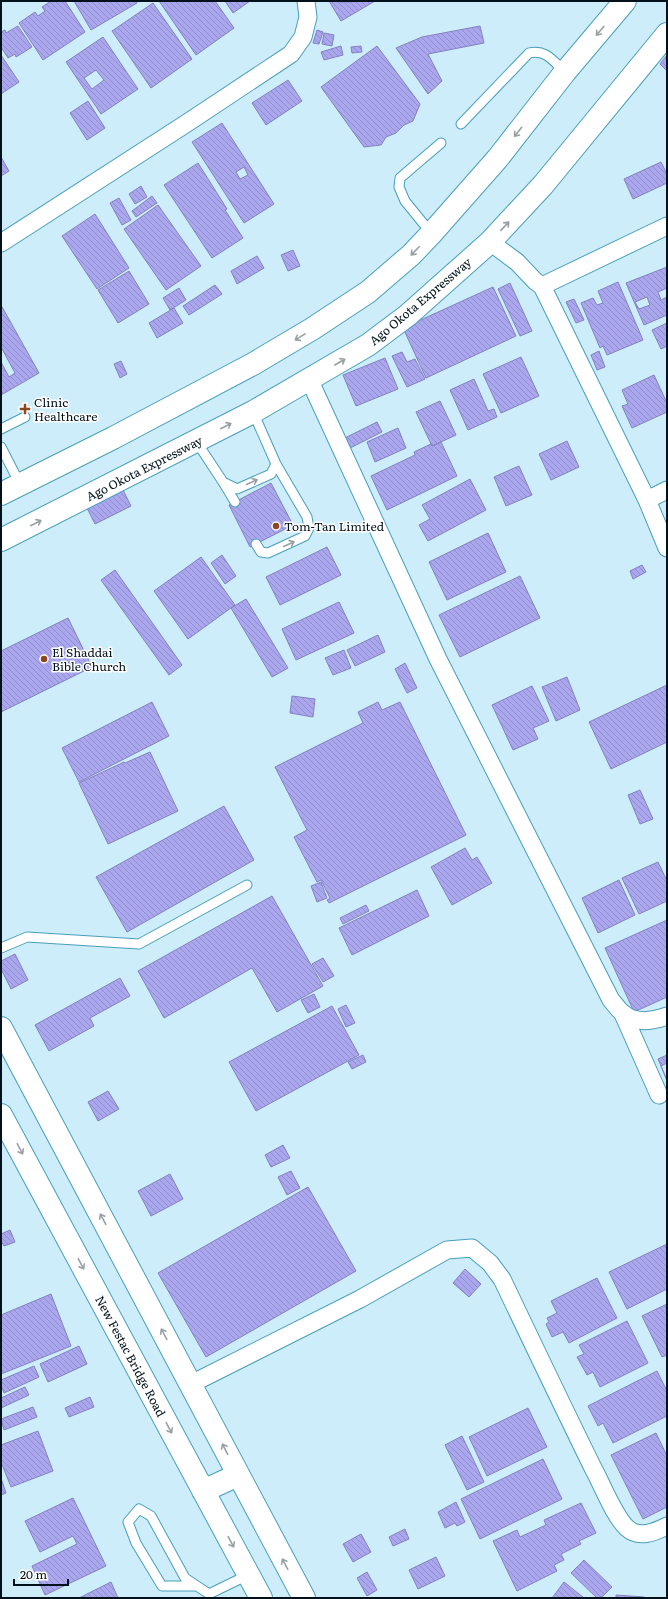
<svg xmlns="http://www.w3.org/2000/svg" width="668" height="1599" font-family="Literata,serif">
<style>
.building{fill:url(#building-back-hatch);stroke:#8481c1;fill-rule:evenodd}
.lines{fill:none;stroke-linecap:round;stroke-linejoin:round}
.service-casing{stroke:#489ebd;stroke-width:11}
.minor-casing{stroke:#489ebd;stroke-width:19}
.secondary-casing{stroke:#489ebd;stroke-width:24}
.service{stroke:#fff;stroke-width:9}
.minor{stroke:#fff;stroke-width:17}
.secondary{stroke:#fff;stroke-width:22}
.oneway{stroke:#99a0a4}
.poi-dot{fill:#8d4622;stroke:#fff;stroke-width:1.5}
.labels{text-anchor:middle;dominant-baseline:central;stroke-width:3;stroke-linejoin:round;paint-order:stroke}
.street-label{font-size:12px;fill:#00111b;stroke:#fff}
.poi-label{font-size:12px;fill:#00111b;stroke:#fff;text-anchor:start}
</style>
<defs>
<pattern id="building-back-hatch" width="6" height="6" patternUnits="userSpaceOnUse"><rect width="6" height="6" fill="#aaa7ee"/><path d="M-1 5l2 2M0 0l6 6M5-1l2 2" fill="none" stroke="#908fcc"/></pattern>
</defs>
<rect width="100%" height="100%" fill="#cdedfa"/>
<path class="building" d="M51 1H65L85 32 43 60 19 23 35 12 38 16 45 11 42 7Z
M74 1H136L137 3 91 30Z
M159 1H215L234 28 196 55Z
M225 1H250L233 13Z
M329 1 342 2 375 1 341 21Z
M153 3 192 59 151 88 112 31Z
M18 26 32 47 16 57 15 54 8 58 1 47V32L5 30 6 33Z
M480 26 484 43 428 54 442 81 428 94 396 48 422 37Z
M317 30 323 32 319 44 313 43Z
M324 33 334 35 332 46 322 44Z
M103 37 138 89 101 114 66 62ZM96 70 104 80 92 89 84 78Z
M341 46 343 55 324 60 321 52Z
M361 46 362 52 352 53 351 47Z
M377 46 420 104 413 121 404 125 396 133 386 137 381 145 364 147 321 87Z
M1 55 19 82 1 94Z
M667 55V71L660 64Z
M288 80 302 101 266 125 252 103Z
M88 101 105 128 87 140 70 113Z
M222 123 274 204 244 223 192 142ZM244 167 248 175 240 179 236 172Z
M1 157 9 171 1 176Z
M661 162 667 174V183L633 199 624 179Z
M198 163 227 209 225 210 243 238 212 258 164 185Z
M141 186 147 197 135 204 129 194Z
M152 196 157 203 136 217 132 211Z
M119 198 131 220 122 225 110 203Z
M158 205 201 266 166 290 124 229Z
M95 214 129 268 97 289 62 236Z
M293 250 300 266 288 271 281 255Z
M257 256 264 268 237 284 231 271Z
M667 267V288L658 292 661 300 667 297V315L644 325 626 283ZM647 297 650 305 639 309 635 302Z
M129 271 149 304 118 323 98 290Z
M618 282 643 340 607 355 603 346 600 348 581 303 593 298 597 305 603 303 598 291Z
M510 283 532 331 520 336 498 289Z
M215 285 222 294 189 315 183 306Z
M493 287 516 336 426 378 403 328Z
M179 288 186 300 170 310 163 298Z
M574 299 584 320 576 323 566 302Z
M1 305 39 373 1 395V362L9 377 15 373 1 347Z
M174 308 183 323 157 338 149 323Z
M667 323V346L661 349 652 330Z
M599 351 605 367 597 370 591 355Z
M402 352 407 362 415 359 425 379 407 387 392 356Z
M521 357 539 396 501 413 483 374Z
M385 358 398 389 356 406 343 375Z
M121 361 127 374 120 378 114 364Z
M654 375 667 403V412L632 428 622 406 628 404 622 390Z
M474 379 488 411 494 409 497 417 468 430 450 390Z
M440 401 456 435 432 446 416 412Z
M377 422 382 432 348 449 343 439Z
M398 428 406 448 375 462 367 442Z
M567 441 579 467 551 480 539 454Z
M441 442 457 476 387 510 371 476 415 455 414 452 431 444 432 446Z
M519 466 532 495 506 506 494 477Z
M470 479 486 510 428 541 419 525 430 519 422 505Z
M271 483 293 525 250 547 229 505Z
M122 488 131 506 95 524 86 506Z
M488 533 506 572 447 600 429 562Z
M327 547 341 575 280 605 266 577Z
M222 555 236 576 225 584 211 563Z
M201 557 235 605 188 639 154 591Z
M642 565 646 572 633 579 630 571Z
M115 570 182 665 169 675 101 580Z
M520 576 540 618 460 657 439 615Z
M246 599 288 668 272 677 231 608Z
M339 602 354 633 296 660 282 629Z
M68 618 92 667 1 712V651Z
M378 635 385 652 355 666 347 650Z
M344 650 351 668 333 675 325 658Z
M405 663 417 688 407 693 395 669Z
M567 677 580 710 556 721 542 687Z
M667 685V742L611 769 589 722Z
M532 686 549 721 533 728 538 739 513 750 492 705Z
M292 696 315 699 313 717 290 713Z
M152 702 169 736 79 782 62 748Z
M378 702 382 710 400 702 466 835 329 903 327 900 330 898 321 880 317 882 294 837 307 830 275 767 363 723 358 712Z
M150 752 178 811 108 844 79 783 124 762 125 763Z
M640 790 653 819 640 824 628 795Z
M224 806 254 860 127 932 96 877Z
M465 848 472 860 477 857 492 883 452 905 431 867Z
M658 862 667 881V901L639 914 622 878Z
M619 880 635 915 598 933 582 898Z
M321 882 327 898 317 902 311 886Z
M417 890 429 916 352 955 339 928Z
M272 896 323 986 277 1012 252 968 164 1018 138 971Z
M366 905 369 911 343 924 340 918Z
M667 920V997L634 1012 605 948Z
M15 954 28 980 11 989 1 969V961Z
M323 958 334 976 323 982 312 964Z
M120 978 130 996 90 1018 94 1026 49 1051 35 1025Z
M314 994 320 1007 308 1013 301 1000Z
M346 1005 355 1023 346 1027 338 1009Z
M332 1006 359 1055 256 1111 229 1062Z
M363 1055 366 1062 352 1069 348 1062Z
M667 1055V1080L658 1059Z
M667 1063V1081L661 1066Z
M108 1091 119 1109 98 1121 88 1102Z
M283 1145 290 1158 271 1167 265 1155Z
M291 1171 300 1188 287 1195 278 1177Z
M170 1174 183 1199 151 1216 138 1191Z
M308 1187 356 1271 206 1357 158 1273Z
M10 1230 15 1242 4 1246 1 1241V1234Z
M667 1244V1289L627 1309 609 1272Z
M465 1269 481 1284 469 1297 453 1283Z
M597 1278 617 1318 569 1343 563 1332 552 1337 546 1324 549 1322 547 1318 557 1313 551 1301Z
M51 1294 71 1346 1 1374V1315Z
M667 1304V1355L662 1357 642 1316Z
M627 1321 648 1363 600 1387 593 1372 587 1375 577 1357 584 1354 579 1345Z
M79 1346 87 1364 48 1382 40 1364Z
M34 1366 39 1377 4 1393 1 1385V1380Z
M657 1371 667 1391V1416L613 1443 603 1423 598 1426 588 1406Z
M25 1387 29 1395 1 1408V1398Z
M90 1397 94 1407 69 1417 65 1408Z
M33 1407 37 1417 4 1430 1 1419Z
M528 1408 547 1447 487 1476 469 1437Z
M38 1431 53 1471 11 1487 1 1462V1445Z
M656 1433 667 1456V1507L643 1519 611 1455Z
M462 1436 484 1482 467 1490 445 1445Z
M543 1459 562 1499 480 1539 461 1499Z
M1 1478 6 1493 1 1495Z
M73 1498 106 1566 45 1595 32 1566 77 1544 73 1536 40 1552 25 1521Z
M456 1502 465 1522 457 1526 455 1523 445 1528 438 1512Z
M581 1503 596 1533 579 1541 581 1544 561 1554 564 1560 554 1565 557 1571 517 1591 493 1541 517 1530 520 1537 546 1525 544 1520Z
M405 1529 409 1539 393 1546 389 1537Z
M361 1534 371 1552 353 1562 343 1544Z
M436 1557 445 1576 418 1589 409 1570Z
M584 1560 612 1587 601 1598H597L571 1573Z
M367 1572 377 1590 367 1596 357 1578Z
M111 1582 118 1598H79Z
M564 1582 584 1598H552Z
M616 1595 644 1597V1598H616Z"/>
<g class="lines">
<defs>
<path id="service" d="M461 124 529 53C546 49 553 61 565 72
M431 233 405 201 399 187 400 178 441 143
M1 429 25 417
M196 441 223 482 237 489 271 474 276 464 253 412
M1 447 20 484
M223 482 235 502
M256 544 261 552 268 553 305 536 309 528 307 517 276 464
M1 948 27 937 139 944 247 885
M197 1586H162L136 1543 128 1522 139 1509 151 1516 185 1578 209 1594 248 1575"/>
<path id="minor" d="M490 242 517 262 535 281 542 286 647 500 667 548
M1 243 187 123 291 54 303 37 308 17 306 1
M542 286 667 226
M309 379 438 659 611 1000C615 1004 619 1011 624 1014 636 1024 653 1021 667 1016
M647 500 667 490
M623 1014 659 1095
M191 1384 360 1299 447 1250 472 1248 490 1263 502 1279C532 1342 562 1405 593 1468 602 1484 614 1516 627 1528 639 1539 655 1532 667 1526"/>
<path id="secondary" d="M1 494 113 438 253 364 312 329 368 292 411 255 431 234 498 158 565 72 625 1
M1 540 253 412 368 345 408 315 490 242 543 185 667 34
M1 1028 304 1598
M1 1115 261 1598
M203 1491 238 1475"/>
</defs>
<use href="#service" class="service-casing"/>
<use href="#minor" class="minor-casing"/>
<use href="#secondary" class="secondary-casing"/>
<use href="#service" class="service"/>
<use href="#minor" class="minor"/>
<use href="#secondary" class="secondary"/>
</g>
<defs><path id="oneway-shaft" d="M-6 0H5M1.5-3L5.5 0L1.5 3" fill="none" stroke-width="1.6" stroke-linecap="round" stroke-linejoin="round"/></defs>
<g class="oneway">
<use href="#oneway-shaft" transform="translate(600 31) rotate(130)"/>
<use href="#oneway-shaft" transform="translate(518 132) rotate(128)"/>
<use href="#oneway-shaft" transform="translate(505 226) rotate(-47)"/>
<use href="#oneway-shaft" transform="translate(415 251) rotate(134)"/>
<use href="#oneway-shaft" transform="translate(300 337) rotate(149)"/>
<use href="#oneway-shaft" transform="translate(340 362) rotate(-30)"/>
<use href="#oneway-shaft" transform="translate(226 426) rotate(-27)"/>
<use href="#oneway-shaft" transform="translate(252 482) rotate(-24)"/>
<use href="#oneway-shaft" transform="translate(36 523) rotate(-27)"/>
<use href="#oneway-shaft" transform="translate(289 544) rotate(-24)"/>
<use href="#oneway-shaft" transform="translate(20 1149) rotate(62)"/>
<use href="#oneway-shaft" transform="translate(103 1219) rotate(-118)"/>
<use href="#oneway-shaft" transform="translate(81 1264) rotate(62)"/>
<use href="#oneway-shaft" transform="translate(164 1334) rotate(-118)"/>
<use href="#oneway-shaft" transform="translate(169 1428) rotate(62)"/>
<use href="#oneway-shaft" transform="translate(225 1449) rotate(-117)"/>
<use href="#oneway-shaft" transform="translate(231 1542) rotate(62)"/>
<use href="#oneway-shaft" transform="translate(285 1564) rotate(-118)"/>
</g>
<g class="poi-dot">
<path d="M23 403h4v4h4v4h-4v4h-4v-4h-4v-4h4z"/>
<circle cx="276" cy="526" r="4"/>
<circle cx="44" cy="659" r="4"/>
</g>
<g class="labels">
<g class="street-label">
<text transform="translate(420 301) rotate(-40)">Ago Okota Expressway</text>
<text transform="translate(144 468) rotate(-27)">Ago Okota Expressway</text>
<text transform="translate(131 1356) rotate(62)">New Festac Bridge Road</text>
</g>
<g class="poi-label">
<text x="34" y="402">Clinic<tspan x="34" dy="14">Healthcare</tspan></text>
<text x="284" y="526">Tom-Tan Limited</text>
<text x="52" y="652">El Shaddai<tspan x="52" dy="14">Bible Church</tspan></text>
</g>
</g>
<rect width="668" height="1599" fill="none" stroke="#00111b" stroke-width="4"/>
<path d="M14 1579v6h54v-6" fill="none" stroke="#00111b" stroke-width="2"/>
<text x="20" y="1579" font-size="12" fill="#00111b" stroke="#ffffff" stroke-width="3" paint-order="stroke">20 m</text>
</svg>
